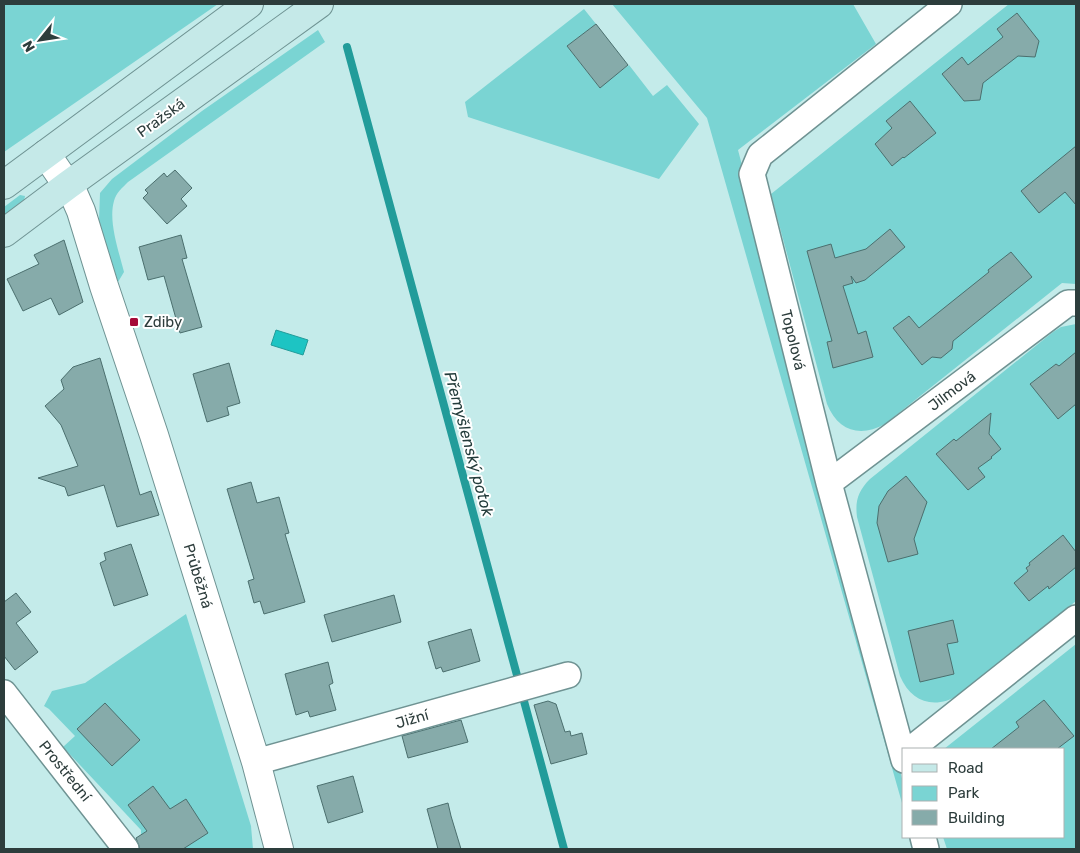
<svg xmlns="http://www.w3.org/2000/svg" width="1080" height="853" font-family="Rubik,sans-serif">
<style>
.green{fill:#7ad4d3}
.water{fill:#1dc4c3;stroke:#229c9a}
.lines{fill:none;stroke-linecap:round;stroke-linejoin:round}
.stream{stroke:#229c9a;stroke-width:8}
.building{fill:#86abaa;stroke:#4b6f6e}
.minor-casing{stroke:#6f9393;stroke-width:28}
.tertiary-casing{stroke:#6f9393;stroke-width:30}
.secondary-casing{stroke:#6f9393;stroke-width:30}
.minor{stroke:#fff;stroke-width:25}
.tertiary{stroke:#fff;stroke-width:28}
.secondary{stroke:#c5e9e8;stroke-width:28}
.poi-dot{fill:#a50a38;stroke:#fff;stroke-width:2}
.labels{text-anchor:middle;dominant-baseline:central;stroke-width:4;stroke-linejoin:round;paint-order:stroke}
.street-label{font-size:15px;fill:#2d3d3c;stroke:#fff}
.poi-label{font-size:15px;fill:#2d3d3c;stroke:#fff;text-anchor:start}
.water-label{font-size:16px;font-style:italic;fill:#233c3b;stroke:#fff}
</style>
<rect width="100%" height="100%" fill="#c4ebea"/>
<path class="green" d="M4 4H218L4 152Z
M612 4H853L876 44 738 150 904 786V810L707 118Z
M1009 4H1076V284L1062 283 885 424C860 438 838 431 827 404L771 194Z
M584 9 596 24 567 46 599 87 629 65 653 96 667 85 699 124 659 179 468 117 465 102Z
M318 30 325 42 128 182C122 188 116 193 114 201 108 221 119 252 124 272L118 282 99 221 100 193 112 179 202 111Z
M20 195 25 196 24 201 4 216V207Z
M1076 324V601L959 695C934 710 911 702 900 676L857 517C855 501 858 491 870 479L1053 332 1061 327Z
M186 614 251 826 253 849H143L136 838 141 835V830L63 747 75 736 49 709 44 706 52 691 85 683Z
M1076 644V849H947L943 837H1064V749H944Z"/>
<path class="water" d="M276 330 308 340 303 355 271 345Z"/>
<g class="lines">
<path class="stream" d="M347 47 564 849"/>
</g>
<path class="building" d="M1017 13 1039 41 1035 57 1018 56 983 83 980 100 964 101 942 74 962 57 968 65 1003 37 997 29Z
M596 24 628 65 600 88 567 46Z
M910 101 936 133 904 158 903 157 892 166 875 144 892 128 886 121Z
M1076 146V205L1065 192 1039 213 1021 191Z
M175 170 192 188 181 199 187 206 167 224 143 198 148 193 145 190 164 173 167 177Z
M890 229 905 247 865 280 856 283 851 276 853 283 843 286 858 334 866 331 873 357 833 368 827 342 832 341 807 251 831 244 835 258 866 249Z
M181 235 187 258 182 259 202 327 180 333 164 276 148 280 139 247Z
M64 240 83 302 59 315 51 298 23 311 7 279 39 264 34 255Z
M1011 252 1032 277 953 341 952 349 941 358 932 357 922 365 893 328 909 316 919 328 989 272 988 270Z
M1076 352V404L1058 419 1030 384 1056 364 1059 366Z
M100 358 140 495 151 491 159 515 117 527 104 485 68 496 65 487 38 478 78 466 61 425 45 406 64 389 61 380 73 367Z
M229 363 240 403 227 407 229 415 207 422 193 374Z
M991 413 989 434 1001 449 991 457 992 458 978 468 985 477 968 490 936 454 954 439 956 441Z
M906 476 927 502 914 539 918 554 888 562 877 523 879 506 888 491Z
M251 482 257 503 279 497 289 533 285 534 305 602 264 614 260 601 254 603 248 581 254 579 227 489Z
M1063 535 1076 552V567L1049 589 1048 586 1029 601 1014 583 1028 571 1026 568 1030 565 1029 563Z
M131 544 148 595 114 606 100 563 106 560 104 553Z
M16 593 31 612 16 623 38 652 15 670 4 656V602Z
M394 595 401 622 332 642 324 615Z
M953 620 958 642 947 644 954 674 920 682 908 631Z
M471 629 480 661 443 672 441 667 436 669 428 642Z
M328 662 333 683 329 685 336 710 310 717 308 711 296 715 285 674Z
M1044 700 1074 736 1057 749H991L1019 727 1016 722Z
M548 701 556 704 565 732 570 731 571 736 582 733 587 754 551 764 534 705Z
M105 703 140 740 112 766 77 729Z
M461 720 468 742 408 758 402 736Z
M353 776 363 812 328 823 317 786Z
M153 786 170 809 186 799 208 833 183 849H140L136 838 147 831 128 805Z
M448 803 451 816 461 849H438L427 809Z"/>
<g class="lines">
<defs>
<path id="minor" d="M829 483 1068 303H1076
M4 693 126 849
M911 749 1076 618
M904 760 829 483 752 174 760 155 949 4
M256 762 568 675
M923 837 926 849"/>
<path id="tertiary" d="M46 154 74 195 81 211 104 286 154 435 256 762 279 849"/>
<path id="secondary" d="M4 185 249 4
M4 233 68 185 319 4"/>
</defs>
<use href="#minor" class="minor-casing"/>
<use href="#tertiary" class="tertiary-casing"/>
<use href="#secondary" class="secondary-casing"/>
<use href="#minor" class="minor"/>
<use href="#tertiary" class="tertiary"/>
<use href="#secondary" class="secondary"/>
</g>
<rect class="poi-dot" x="129" y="317" width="10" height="10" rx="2.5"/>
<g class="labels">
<g class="street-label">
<text transform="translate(161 118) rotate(-36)">Pražská</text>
<text transform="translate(793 340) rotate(76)">Topolová</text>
<text transform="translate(952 391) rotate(-37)">Jilmová</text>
<text transform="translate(198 576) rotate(73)">Průběžná</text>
<text transform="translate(412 719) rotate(-16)">Jižní</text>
<text transform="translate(65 771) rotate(51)">Prostřední</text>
</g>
<g class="poi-label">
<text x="144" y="322">Zdiby</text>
</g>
<g class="water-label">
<text transform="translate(469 444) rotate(75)">Přemyšlenský potok</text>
</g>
</g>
<rect width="1080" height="853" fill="none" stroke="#2d3d3c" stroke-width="10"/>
<rect x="902" y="748" width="162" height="90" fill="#ffffff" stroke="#abb1b1"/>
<rect x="912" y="764" width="25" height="8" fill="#c5e9e8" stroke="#abb1b1"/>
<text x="948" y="773" font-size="15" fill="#2d3d3c">Road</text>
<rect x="912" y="786" width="25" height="15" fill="#7ad4d3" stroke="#abb1b1"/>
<text x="948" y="798" font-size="15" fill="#2d3d3c">Park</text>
<rect x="912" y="810" width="25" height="15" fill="#86abaa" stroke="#abb1b1"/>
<text x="948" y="823" font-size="15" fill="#2d3d3c">Building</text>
<g transform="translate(40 40) rotate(240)" stroke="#ffffff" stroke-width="4" paint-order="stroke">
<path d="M0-4L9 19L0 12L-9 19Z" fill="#2d3d3c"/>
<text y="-8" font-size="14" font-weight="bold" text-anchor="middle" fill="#2d3d3c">N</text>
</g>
</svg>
